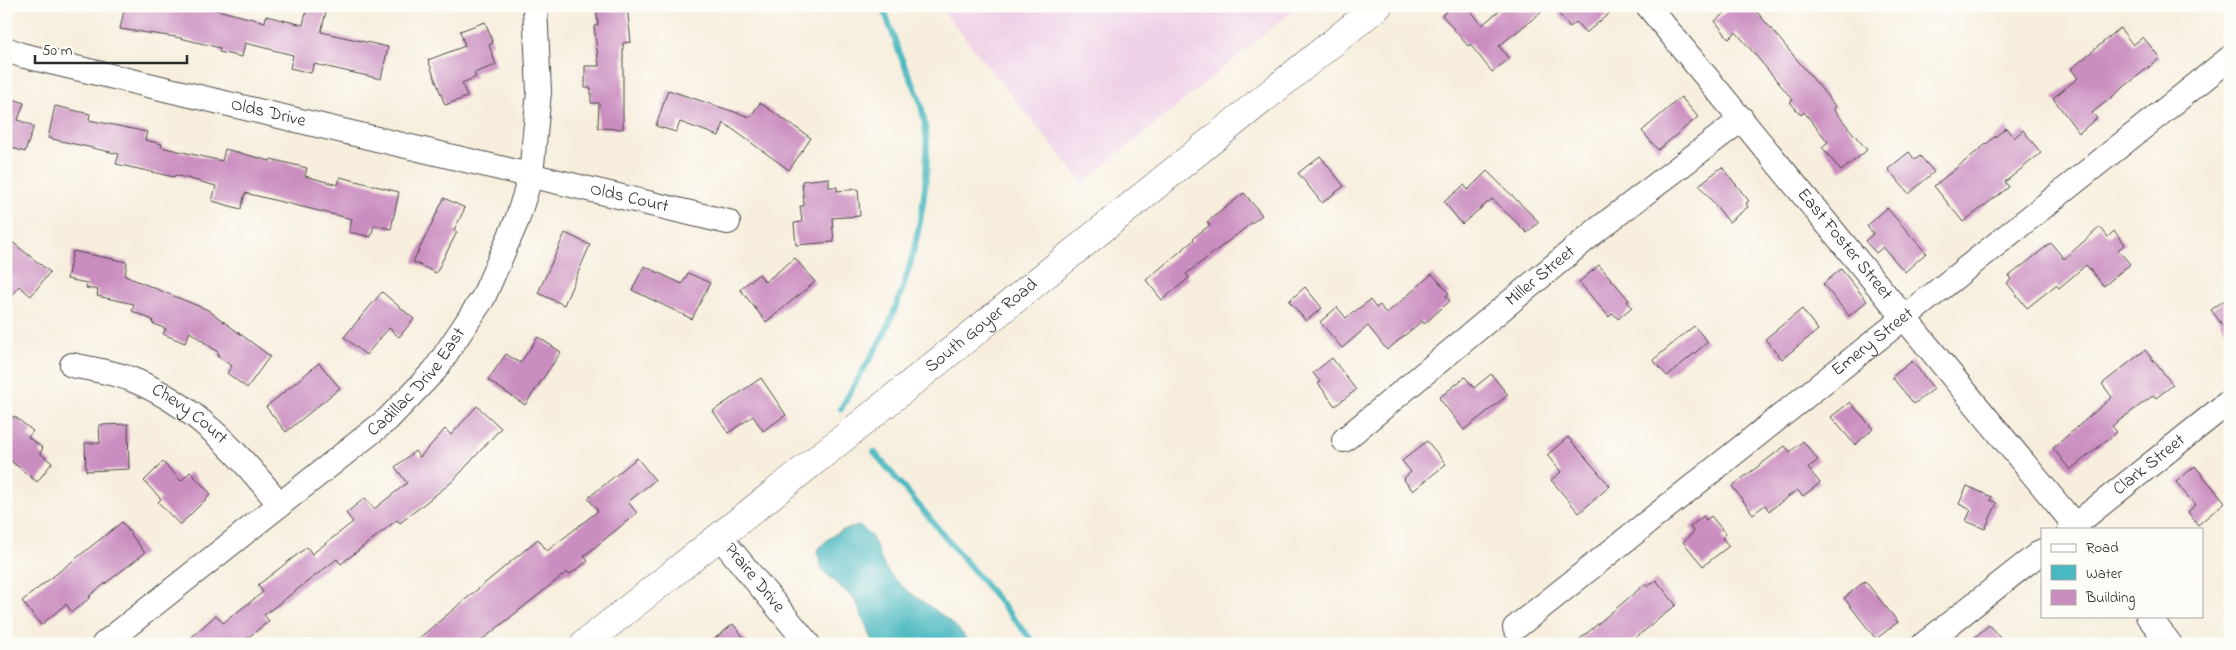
<svg xmlns="http://www.w3.org/2000/svg" width="2236" height="650" font-family="'Indie Flower',sans-serif">
<style>
.built{fill:#eed0e7}
.water{fill:#49b8c0;stroke:#3a7276}
.lines{fill:none;stroke-linecap:round;stroke-linejoin:round}
.stream{stroke:#49b8c0;stroke-width:6}
.building{fill:#ca8dc0}
.minor-casing{stroke:#4a4846;stroke-width:26}
.tertiary-casing{stroke:#4a4846;stroke-width:29}
.minor{stroke:#fff;stroke-width:24}
.tertiary{stroke:#fff;stroke-width:28}
.labels{text-anchor:middle;dominant-baseline:central;stroke-width:5;stroke-linejoin:round;paint-order:stroke}
.street-label{font-size:18px;fill:#2b2b2b;stroke:#fdfcf7}
</style>
<rect width="100%" height="100%" fill="#fdfcf7"/>
<filter id="ink" filterUnits="userSpaceOnUse"><feTurbulence type="fractalNoise" baseFrequency=".02" numOctaves="2"/><feDisplacementMap in="SourceGraphic" scale="10" xChannelSelector="R" yChannelSelector="G"/><feConvolveMatrix kernelMatrix="1 2 1 2 8 2 1 2 1" color-interpolation-filters="sRGB"/></filter>
<filter id="wash" filterUnits="userSpaceOnUse"><feTurbulence type="fractalNoise" baseFrequency=".0096" numOctaves="4" result="noise"/><feDisplacementMap in="SourceGraphic" scale="20" xChannelSelector="R" yChannelSelector="G"/><feGaussianBlur stdDeviation="1.12" result="paint"/><feColorMatrix in="noise" values="0 0 0 0 0 0 0 0 0 0 0 0 0 0 0 0 0 1.4 0 .05"/><feComposite in="paint" operator="in"/></filter>
<g filter="url(#wash)">
<rect width="100%" height="100%" fill="#f7eedd"/>
<path class="built" d="M939 6H1299L1083 183Z"/>
<path class="water" d="M859 526C880 538 874 553 887 570 909 600 950 611 970 644H874L855 600 822 570 817 551C828 536 841 529 859 526Z"/>
<g class="lines">
<path class="stream" d="M841 409C854 382 873 357 886 330 914 270 938 170 921 105 918 92 911 79 905 67 897 47 890 27 883 6
M874 452 1035 644"/>
</g>
<g id="blocks">
<path class="building" d="M125 6H201L265 22 266 16 303 25 307 8 326 12 321 32 388 47 381 79 314 64 311 73 290 68 293 55 245 43 242 57 219 52 220 48 176 37 120 29Z
M627 6 631 42 623 43V129L598 128 599 103H591V88H585V66H599L594 26 598 25 596 7Z
M1453 6H1467L1482 25 1505 6H1549L1499 46 1509 59 1492 72 1470 44 1468 46 1442 15Z
M1552 6H1618L1586 33 1576 22 1570 27Z
M1733 6H1752L1819 86 1836 107 1833 109 1867 150 1841 171 1822 147 1828 142 1804 112 1801 115 1790 102 1793 100 1736 32 1729 39 1715 21Z
M485 22 493 43 489 45 496 65 474 73 476 77 462 83 467 97 445 105 428 60 465 46 460 31Z
M2120 28 2133 45 2143 37 2160 58 2092 113 2097 118 2079 133 2053 98 2078 78 2071 69Z
M668 90 750 117 760 103 811 138 789 170 724 123 719 136 680 122 676 132 656 126Z
M6 96 24 103 18 120 34 126 25 152 6 146Z
M1681 97 1698 117 1658 150 1642 131Z
M55 106 90 114 89 120 147 132 145 140 162 144 161 147 222 161 225 149 270 161 271 159 307 168 305 176 338 185 340 177 399 192 391 229 374 225 371 237 349 232 352 219 245 193 241 209 212 201 216 186 175 175 174 177 116 164 119 154 48 138Z
M2006 128 2014 138 2023 130 2041 153 2005 182 2009 187 1963 222 1934 186Z
M1909 152 1915 160 1920 156 1934 172 1909 194 1888 169Z
M1320 156 1344 186 1322 203 1298 173Z
M1722 167 1749 201 1746 203 1748 207 1729 222 1699 185Z
M1487 171 1539 222 1527 233 1492 199 1462 224 1444 202 1464 185 1468 190Z
M829 178V187H837V191L858 189 860 216 832 218 834 242 796 245 794 223 802 222 800 206H804L802 181Z
M1244 193 1262 215 1186 274 1189 278 1162 300 1146 280 1194 240 1193 238 1210 225 1207 222Z
M444 198 465 208 454 230 457 232 436 273 413 262Z
M1887 208 1926 253 1905 272 1883 247 1876 253 1865 241 1873 234 1867 226Z
M2100 227 2108 237 2114 231 2125 244 2118 250 2130 264 2104 286 2086 265 2059 288 2056 285 2027 308 2007 283 2011 280 2009 276 2051 243 2064 259Z
M565 233 590 245 564 305 538 293Z
M6 237 50 272 31 296 19 286 6 302Z
M73 251 127 262 125 276 208 310 270 356 247 388 227 373 232 366 217 356 219 353 190 332 185 343 163 334 166 329 152 323 153 320 132 311 134 304 97 296 98 290 86 288 87 283 67 279Z
M795 258 815 282 766 322 740 289 759 274 765 282Z
M1599 265 1629 300 1627 301 1632 307 1618 319 1613 313 1609 317 1579 282Z
M644 266 682 284 688 273 710 283 692 319 632 290Z
M1841 269 1867 301 1849 316 1823 284Z
M1432 274 1449 293 1446 296 1450 301 1424 324 1422 321 1387 350 1368 326 1342 348 1320 322 1337 307 1346 318 1370 300 1376 308 1380 305 1386 314Z
M1305 287 1322 308 1306 321 1289 301Z
M382 292 414 319 399 337 389 328 366 355 344 337Z
M2230 296V335L2211 310Z
M1802 309 1818 330 1782 359 1765 339Z
M1694 326 1708 342 1667 376 1653 360Z
M538 337 561 352 525 405 488 380 506 354 520 363Z
M2145 350 2173 385 2156 398 2154 395 2112 426 2117 432 2070 470 2053 448 2112 397 2102 384Z
M1332 358 1356 390 1335 406 1318 383 1320 382 1313 373Z
M1912 361 1934 389 1914 404 1892 377Z
M319 363 340 388 286 432 266 407Z
M1491 374 1508 395 1464 430 1439 398 1465 377 1474 388Z
M761 378 786 415 763 431 753 416 728 433 713 411Z
M1850 402 1873 429 1855 445 1831 417Z
M477 406 501 428 453 481 400 523 397 520 341 564 337 559 264 615 269 621 240 644H184L216 615 223 623 263 592 258 585 307 547 312 554 353 522 346 513 365 498 374 509 407 483 395 467 415 451 420 457 445 429 451 435Z
M14 416 33 431 28 437 43 448 40 453 52 463 37 482 6 457V425Z
M128 424 129 469 86 471 85 443H100L99 425Z
M1568 437 1610 486 1579 513 1551 480 1561 472 1547 455Z
M1427 441 1446 464 1413 491 1403 479 1411 472 1402 461Z
M1803 441 1818 460 1808 468 1820 483 1803 496 1797 490 1769 511 1765 505 1753 514 1732 486 1785 446 1790 452Z
M637 458 655 480 628 502 637 513 584 556 588 561 569 575 567 572 477 644H412L538 539 547 551 598 511 588 498Z
M163 462 181 481 190 472 211 494 180 525 158 502 161 499 144 481Z
M2195 466 2225 502 2198 525 2188 512 2195 505 2176 482Z
M1967 486 1992 497 1990 500 1997 503 1985 529 1966 521 1971 510 1959 504Z
M1703 516 1706 520 1711 516 1726 534 1722 538 1729 546 1703 566 1683 542 1694 532 1690 527Z
M122 522 145 553 89 596 91 597 72 612 66 604 41 625 22 601Z
M1656 580 1676 605 1628 644H1574L1645 584 1647 587Z
M1865 581 1898 622 1876 639 1844 598Z
M733 624 749 644H708Z
M1989 625 2005 644H1967Z"/>
</g>
</g>
<g filter="url(#ink)">
<use href="#blocks" fill-opacity="0" stroke="#4a4846" stroke-width="1"/>
<g class="lines">
<defs>
<g id="minor">
<path id="s1" d="M1648 6 2078 529"/>
<path id="s2" d="M6 49 21 55 728 222"/>
<path id="s3" d="M72 365C90 369 110 372 128 378 192 402 239 453 280 505"/>
<path id="s4" d="M1344 440 1597 230 1742 119"/>
<path id="s5" d="M2070 529 2230 401"/>
<path id="s6" d="M719 536 808 644"/>
<path d="M2148 616 2170 644"/>
<path id="s7" d="M1515 628 2230 58"/>
<path id="s8" d="M104 644 388 419 435 370 483 298 517 220 531 175 539 92 535 6"/>
<path d="M1924 644 2042 551"/>
</g>
<g id="tertiary">
<path id="s9" d="M584 644 846 436 1378 6"/>
</g>
</defs>
<use href="#minor" class="minor-casing"/>
<use href="#tertiary" class="tertiary-casing"/>
<use href="#minor" class="minor"/>
<use href="#tertiary" class="tertiary"/>
</g>
</g>
<g class="labels">
<g class="street-label">
<text stroke="none"><textPath href="#s2" startOffset="270">Olds Drive</textPath></text>
<text stroke="none"><textPath href="#s2" startOffset="641">Olds Court</textPath></text>
<text stroke="none"><textPath href="#s1" startOffset="309">East Foster Street</textPath></text>
<text stroke="none"><textPath href="#s4" startOffset="256">Miller Street</textPath></text>
<text stroke="none"><textPath href="#s9" startOffset="509">South Goyer Road</textPath></text>
<text stroke="none"><textPath href="#s7" startOffset="458">Emery Street</textPath></text>
<text stroke="none"><textPath href="#s8" startOffset="409">Cadillac Drive East</textPath></text>
<text stroke="none"><textPath href="#s3" startOffset="129">Chevy Court</textPath></text>
<text stroke="none"><textPath href="#s5" startOffset="102">Clark Street</textPath></text>
<text stroke="none"><textPath href="#s6" startOffset="55">Praire Drive</textPath></text>
</g>
</g>
<rect width="2236" height="650" fill="none" stroke="#fdfcf7" stroke-width="25"/>
<rect x="2041" y="528" width="162" height="90" fill="#fdfcf7" stroke="#a9a8a5"/>
<rect x="2051" y="544" width="25" height="8" fill="#ffffff" stroke="#a9a8a5"/>
<text x="2086" y="552" font-size="15" fill="#2b2b2b">Road</text>
<rect x="2051" y="565" width="25" height="15" fill="#49b8c0" stroke="#a9a8a5"/>
<text x="2086" y="578" font-size="15" fill="#2b2b2b">Water</text>
<rect x="2051" y="590" width="25" height="15" fill="#ca8dc0" stroke="#a9a8a5"/>
<text x="2086" y="602" font-size="15" fill="#2b2b2b">Building</text>
<path d="M35 55v8h152v-8" fill="none" stroke="#2b2b2b" stroke-width="2.5"/>
<text x="42" y="55" font-size="15" fill="#2b2b2b" stroke="#fdfcf7" stroke-width="4" paint-order="stroke">50 m</text>
</svg>
